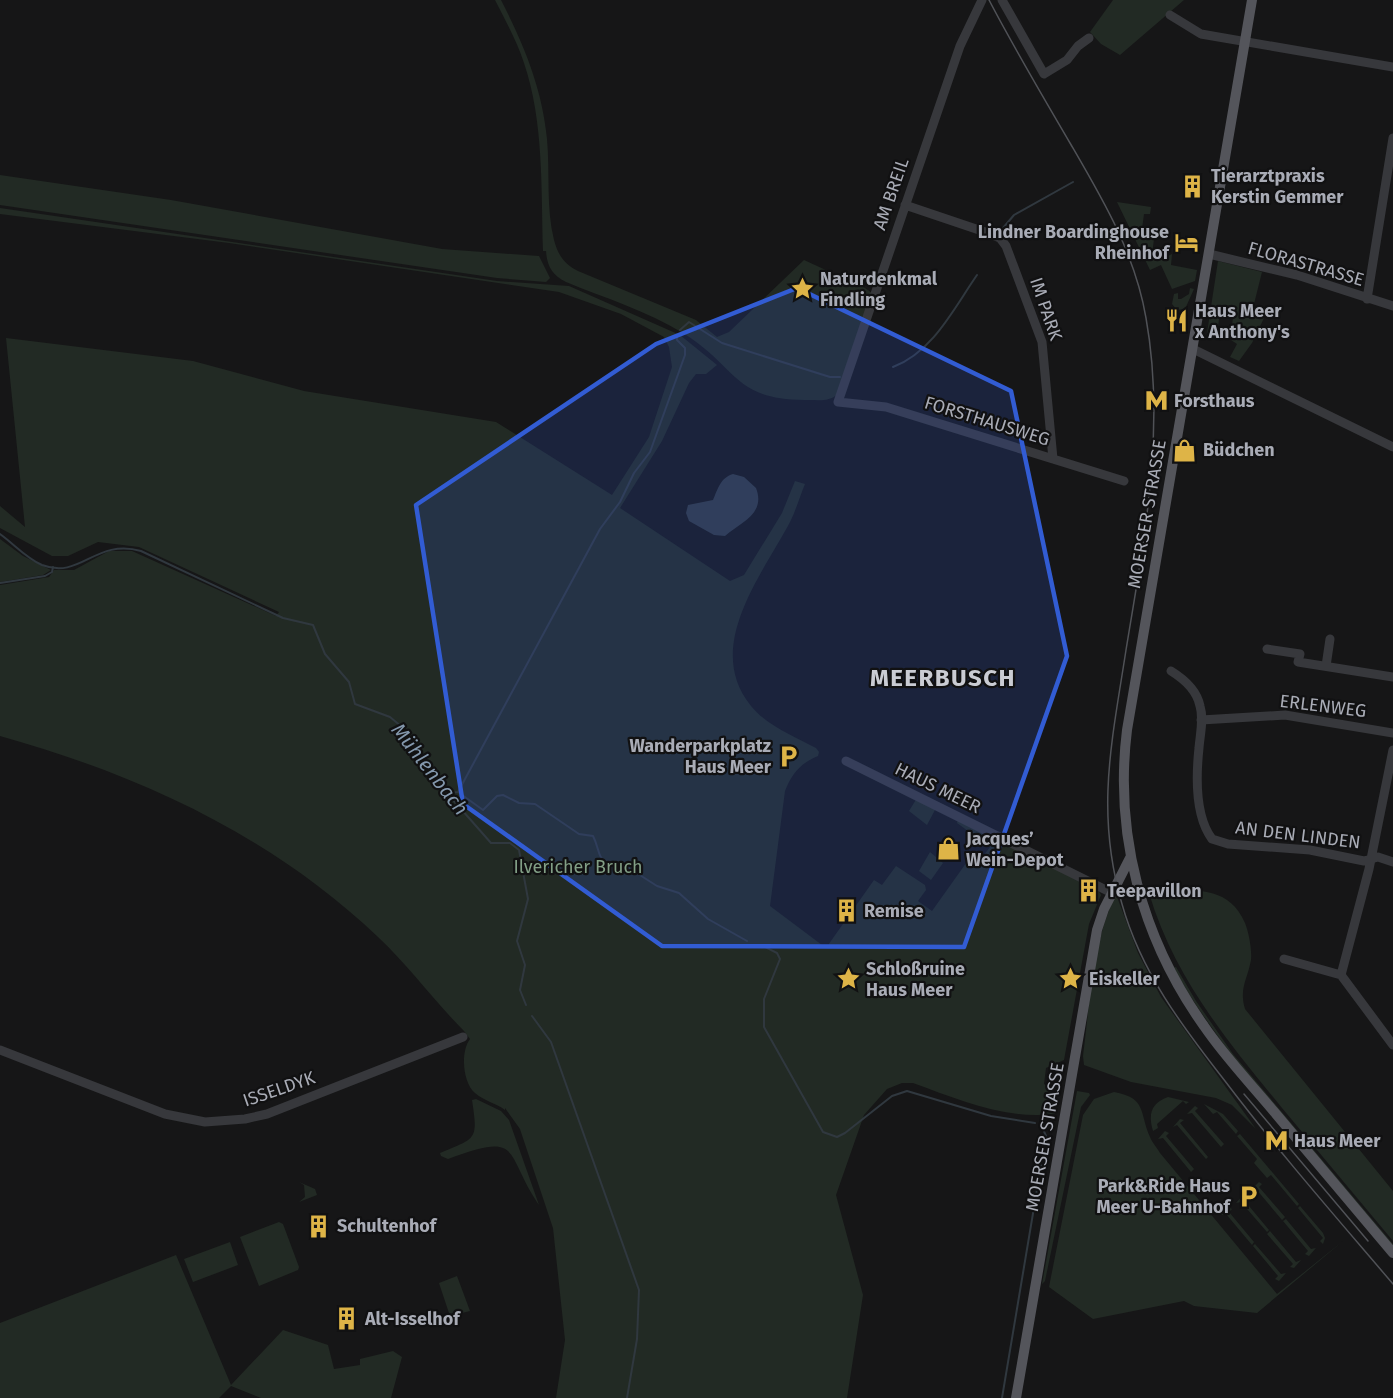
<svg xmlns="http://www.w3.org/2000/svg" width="1393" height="1398" font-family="'Fira Sans',sans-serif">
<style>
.green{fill:#222a24}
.water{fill:#30383f}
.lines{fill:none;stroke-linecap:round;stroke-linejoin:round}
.stream{stroke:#30383f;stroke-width:2}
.minor{stroke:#37383c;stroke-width:9}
.major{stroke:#54555b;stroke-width:10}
.tram{stroke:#505257;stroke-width:1.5}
.marked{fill:#325cd3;fill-opacity:0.2;stroke:#325cd3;stroke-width:4.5;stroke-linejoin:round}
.labels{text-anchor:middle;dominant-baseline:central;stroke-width:4.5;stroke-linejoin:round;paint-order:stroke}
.poi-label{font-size:18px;font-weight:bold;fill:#a9acb6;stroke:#111112;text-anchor:start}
.street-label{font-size:18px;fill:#a9acb6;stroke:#111112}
.park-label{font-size:18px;fill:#829f86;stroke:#111112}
.water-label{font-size:20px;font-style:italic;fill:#8498ad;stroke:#111112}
.district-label{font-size:24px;font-weight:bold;letter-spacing:1.5px;fill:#caccd3;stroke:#111112}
</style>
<rect width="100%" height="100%" fill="#161617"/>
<path class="green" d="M495 0H501C524 45 542 88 547 139 550 172 546 208 554 240 558 255 564 264 578 271L696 320 717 337 729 332 804 260 865 288 872 293 838 394C829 402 819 400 808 400 733 401 738 367 683 333 647 311 605 298 566 282 552 275 547 266 546 251H543C541 189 544 122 524 63 517 41 505 20 495 0Z
M1113 0H1184L1120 55 1101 44 1090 32Z
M0 175 171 200 442 249 539 256 550 278 546 282 497 278 0 205Z
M1117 202 1151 207 1150 214H1144L1142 229 1155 232 1152 254 1168 256 1172 254 1171 265 1197 270 1195 281 1172 289 1161 265 1150 270Z
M0 208 497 281 569 286 680 335 717 365 706 374H696L689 383 662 441 620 508 730 581 744 575 782 513 795 481 805 484C800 496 796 510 790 522 762 575 703 647 751 706 766 725 795 737 816 748L819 752 818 756C801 763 792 773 785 791L770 906 826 948 874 880 882 885 896 866 925 885 926 890 918 901 932 911 969 859 977 864 990 847 957 823 959 817 1097 888 1101 895 1089 924 1064 1060 1046 1068 1044 1084 1057 1094 1055 1114C1005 1120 960 1100 913 1083H902L887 1089 864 1115 836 1195 863 1295 847 1398H556L565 1340 553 1228 520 1129 505 1108V1110C496 1103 484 1101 475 1093 463 1083 460 1052 470 1039L464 1031C434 1001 409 966 378 937 272 836 140 775 0 736V585L49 577 54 570H74L109 551H132L276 616 279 612 139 547 98 542 68 556H52L0 528V506L25 527 6 338 193 361 304 391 496 422 612 495 649 437 672 367 669 347 664 337 621 314 559 292 229 243 0 214Z
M1218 261 1262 272 1252 312 1264 318 1252 343 1239 361 1230 357 1237 344 1231 340 1233 315 1220 313 1217 333H1207Z
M1190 288 1194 289 1185 309 1177 310 1172 304 1174 294 1178 293V299H1181L1189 294Z
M0 539 23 556 51 570 43 575 0 582Z
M917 798 936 808 927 825 909 811Z
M930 852 943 863 931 880 919 871Z
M1167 888C1201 891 1230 888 1245 923 1249 933 1252 950 1251 960 1247 981 1239 988 1245 1009L1393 1191V1241C1356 1197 1319 1152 1282 1108 1227 1041 1174 977 1149 893Z
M1116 894 1138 953 1161 997 1256 1129 1232 1105 1216 1098 1131 1082 1084 1065 1083 1056C1090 1002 1092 944 1116 894Z
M1176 967 1196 1001 1233 1054 1393 1244V1248C1317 1157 1233 1070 1173 968Z
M1077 1091 1089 1093 1090 1095 1081 1107 1045 1281 1042 1284Z
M1114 1092C1147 1098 1139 1112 1150 1137 1152 1142 1157 1148 1160 1153L1277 1294 1343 1241 1257 1313 1194 1306 1184 1301 1093 1319 1049 1287 1083 1115 1094 1099Z
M1168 1097 1189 1102 1186 1104 1183 1101 1157 1124 1158 1128 1153 1131C1148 1114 1151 1103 1168 1097Z
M476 1099 501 1111 509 1120 539 1205C503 1152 524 1131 448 1159L441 1156 440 1153C477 1138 478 1140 472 1100Z
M1204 1104 1223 1114 1238 1131 1236 1134 1217 1112 1213 1114Z
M1195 1106 1198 1108 1195 1111 1224 1144 1221 1147 1192 1113 1187 1114Z
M1180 1119 1184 1120 1180 1123 1208 1157 1206 1159 1177 1125 1173 1127Z
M1165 1131 1169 1133 1166 1136 1194 1169 1191 1172 1163 1138 1158 1139Z
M1240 1134 1299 1204 1297 1206 1271 1175 1267 1178 1254 1163 1257 1159 1237 1136Z
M299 1182 315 1189 317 1195 299 1202 305 1197 304 1185Z
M1259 1182 1262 1184 1259 1187 1285 1217 1282 1220 1256 1189 1251 1190Z
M1243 1195 1247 1197 1244 1200 1269 1230 1267 1232 1241 1202 1236 1203Z
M1300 1206 1323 1233 1325 1238 1323 1244 1320 1241 1323 1238 1298 1208Z
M1228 1207 1232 1209 1229 1212 1254 1242 1252 1245 1226 1214 1221 1215Z
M1286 1219 1311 1249 1316 1248 1309 1256 1305 1254 1308 1251 1283 1221Z
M279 1222 283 1224 299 1267 298 1270 259 1286 240 1237Z
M1270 1231 1296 1262 1301 1260 1294 1268 1290 1267 1293 1264 1267 1234Z
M230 1242 238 1265 193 1282 184 1259Z
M1255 1244 1281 1274 1286 1273 1279 1281 1275 1279 1278 1276 1253 1246Z
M176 1255 231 1385 283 1330 328 1345 334 1369 360 1365V1359L393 1351 402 1357 391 1398H261L231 1386 219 1398H0V1323Z
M457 1276 470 1311 450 1316 439 1283Z"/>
<path class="water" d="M733 474 744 477 756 488C766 514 741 522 725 536L714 535 689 521 686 513 688 505 713 500C718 489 720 478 733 474Z"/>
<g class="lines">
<path class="stream" d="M1003 228 1014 215 1073 182
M680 330 689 322 722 343 830 377H840
M893 367C933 352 954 308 977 275
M0 534C14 544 26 558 42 565 81 580 95 538 141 551L283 618 313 625 325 654 349 682 355 704 390 717 402 727 447 793 491 843H510L519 850 528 899 517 941 525 965 520 990 526 1005
M0 583 45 576 52 572 53 567
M458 792 600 529 620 502 634 473 650 452 685 355V348L677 340V336
M447 793 458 792 483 810 497 796 503 795 519 803 535 804 579 834 593 836C602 853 595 866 621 863L657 886 679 893 708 919 747 941
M761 945 777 953 780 959 764 999V1027L823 1132 837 1137 845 1133 892 1096 907 1091 991 1116 1035 1123
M532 1016 551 1042 639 1290 637 1339 627 1398
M1002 1398 1046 1136 1043 1129"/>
<path class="minor" d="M982 0 960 46 838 402 886 407 1124 481
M1002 0 1044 74 1067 60 1078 46 1089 38
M1170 15 1201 34 1393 67
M905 205 988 233 1000 238 1006 246 1042 342 1053 459
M1209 254 1297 275 1393 306
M1367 299 1393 138
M1193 349 1393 447
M1267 649 1300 654 1298 662 1393 677
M1326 666 1330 639
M1171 671C1184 679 1197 691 1200 706 1204 719 1200 735 1199 748 1196 776 1195 816 1212 839L1228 844 1310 850 1364 861 1378 857 1393 862
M1201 720 1285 715 1393 733
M1393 750 1369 869 1341 975 1393 1045
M846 761 1112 893
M1284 959 1341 975
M0 1050 165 1114 205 1122 245 1119 267 1114 463 1037"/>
<path class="major" d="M1252 0 1127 730C1114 835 1142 939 1204 1026 1225 1057 1252 1085 1276 1114 1315 1160 1354 1207 1393 1253
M1016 1398 1097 930 1104 909 1130 858"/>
<path class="tram" d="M989 0C1014 48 1042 95 1070 143 1102 198 1135 253 1146 318 1166 429 1144 540 1126 650 1112 741 1095 812 1122 904 1141 972 1182 1026 1225 1081 1278 1151 1336 1217 1393 1284
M1244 1094 1368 1241"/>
</g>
<path class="marked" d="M797 288 1011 391 1067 656 964 947 662 946 463 804 416 505 656 344Z"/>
<defs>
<symbol id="building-bare" viewBox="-9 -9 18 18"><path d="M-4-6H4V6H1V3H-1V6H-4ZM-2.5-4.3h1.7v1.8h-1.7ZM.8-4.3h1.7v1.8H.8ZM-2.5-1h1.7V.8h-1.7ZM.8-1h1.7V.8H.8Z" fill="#deb447" stroke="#111112" stroke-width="2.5" paint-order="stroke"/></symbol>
<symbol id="hotel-bare" viewBox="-9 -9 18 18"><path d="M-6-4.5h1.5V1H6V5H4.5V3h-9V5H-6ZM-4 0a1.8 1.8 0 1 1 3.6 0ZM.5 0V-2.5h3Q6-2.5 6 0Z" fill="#deb447" stroke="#111112" stroke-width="2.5" paint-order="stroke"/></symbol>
<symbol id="sight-bare" viewBox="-9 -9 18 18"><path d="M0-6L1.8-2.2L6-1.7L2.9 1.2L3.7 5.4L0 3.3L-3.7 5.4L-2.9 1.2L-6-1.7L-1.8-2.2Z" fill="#deb447" stroke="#111112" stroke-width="2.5" paint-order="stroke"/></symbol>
<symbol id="restaurant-bare" viewBox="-9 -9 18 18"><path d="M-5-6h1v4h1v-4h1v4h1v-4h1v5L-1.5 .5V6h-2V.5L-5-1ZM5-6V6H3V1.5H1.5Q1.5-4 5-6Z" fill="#deb447" stroke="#111112" stroke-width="2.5" paint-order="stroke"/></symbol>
<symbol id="metro-bare" viewBox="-9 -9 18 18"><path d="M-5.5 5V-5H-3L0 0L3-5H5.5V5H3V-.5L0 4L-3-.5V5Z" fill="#deb447" stroke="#111112" stroke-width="2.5" paint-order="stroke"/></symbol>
<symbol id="shop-bare" viewBox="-9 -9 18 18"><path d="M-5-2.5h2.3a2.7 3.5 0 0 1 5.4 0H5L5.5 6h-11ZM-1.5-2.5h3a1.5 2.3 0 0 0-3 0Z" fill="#deb447" stroke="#111112" stroke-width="2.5" paint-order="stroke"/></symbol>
<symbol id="parking-bare" viewBox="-9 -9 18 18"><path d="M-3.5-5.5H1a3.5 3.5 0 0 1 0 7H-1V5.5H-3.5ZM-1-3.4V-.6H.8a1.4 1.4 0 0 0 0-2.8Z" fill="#deb447" stroke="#111112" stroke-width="2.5" paint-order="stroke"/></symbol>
</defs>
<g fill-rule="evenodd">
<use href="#building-bare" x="1176" y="170" width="33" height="33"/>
<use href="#hotel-bare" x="1170" y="226" width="33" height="33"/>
<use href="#sight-bare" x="786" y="272" width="33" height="33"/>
<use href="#restaurant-bare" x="1160" y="304" width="33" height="33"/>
<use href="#metro-bare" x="1140" y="384" width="33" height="33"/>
<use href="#shop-bare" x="1168" y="434" width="33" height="33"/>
<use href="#parking-bare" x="772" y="740" width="33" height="33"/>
<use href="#shop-bare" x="932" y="832" width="33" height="33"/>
<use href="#building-bare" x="1072" y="874" width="33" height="33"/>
<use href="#building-bare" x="830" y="894" width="33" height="33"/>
<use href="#sight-bare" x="832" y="962" width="33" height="33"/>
<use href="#sight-bare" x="1054" y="962" width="33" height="33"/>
<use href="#metro-bare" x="1260" y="1124" width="33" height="33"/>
<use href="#parking-bare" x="1232" y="1180" width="33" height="33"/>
<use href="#building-bare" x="302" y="1210" width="33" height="33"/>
<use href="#building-bare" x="330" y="1302" width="33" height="33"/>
</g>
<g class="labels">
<g class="poi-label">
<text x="1211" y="176">Tierarztpraxis<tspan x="1211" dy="21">Kerstin Gemmer</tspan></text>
<text x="1169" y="232" text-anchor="end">Lindner Boardinghouse<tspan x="1169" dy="21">Rheinhof</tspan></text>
<text x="820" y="279">Naturdenkmal<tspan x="820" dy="21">Findling</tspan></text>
<text x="1195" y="311">Haus Meer<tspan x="1195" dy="21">x Anthony's</tspan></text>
<text x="1174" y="401">Forsthaus</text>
<text x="1203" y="450">Büdchen</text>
<text x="771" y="746" text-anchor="end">Wanderparkplatz<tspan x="771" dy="21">Haus Meer</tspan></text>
<text x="966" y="839">Jacques’<tspan x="966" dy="21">Wein-Depot</tspan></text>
<text x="1107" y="891">Teepavillon</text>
<text x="864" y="911">Remise</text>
<text x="866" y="969">Schloßruine<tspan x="866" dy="21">Haus Meer</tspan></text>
<text x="1089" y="979">Eiskeller</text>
<text x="1294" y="1141">Haus Meer</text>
<text x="1230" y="1186" text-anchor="end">Park&amp;Ride Haus<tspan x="1230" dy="21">Meer U-Bahnhof</tspan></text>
<text x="337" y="1226">Schultenhof</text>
<text x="365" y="1319">Alt-Isselhof</text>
</g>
<g class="street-label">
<text transform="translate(891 194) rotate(-71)">AM BREIL</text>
<text transform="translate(1306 264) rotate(16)">FLORASTRASSE</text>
<text transform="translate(1046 309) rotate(71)">IM PARK</text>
<text transform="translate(987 421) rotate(17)">FORSTHAUSWEG</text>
<text transform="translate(1147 514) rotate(-80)">MOERSER STRASSE</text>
<text transform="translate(1323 706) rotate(7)">ERLENWEG</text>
<text transform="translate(938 788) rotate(26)">HAUS MEER</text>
<text transform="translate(1298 835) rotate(7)">AN DEN LINDEN</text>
<text transform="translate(279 1089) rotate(-19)">ISSELDYK</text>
<text transform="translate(1045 1137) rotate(-80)">MOERSER STRASSE</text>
</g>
<g class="park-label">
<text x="578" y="867">Ilvericher Bruch</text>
</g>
<g class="water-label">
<text transform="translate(430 769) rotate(52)">Mühlenbach</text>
</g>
<g class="district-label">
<text x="943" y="678">MEERBUSCH</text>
</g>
</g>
</svg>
